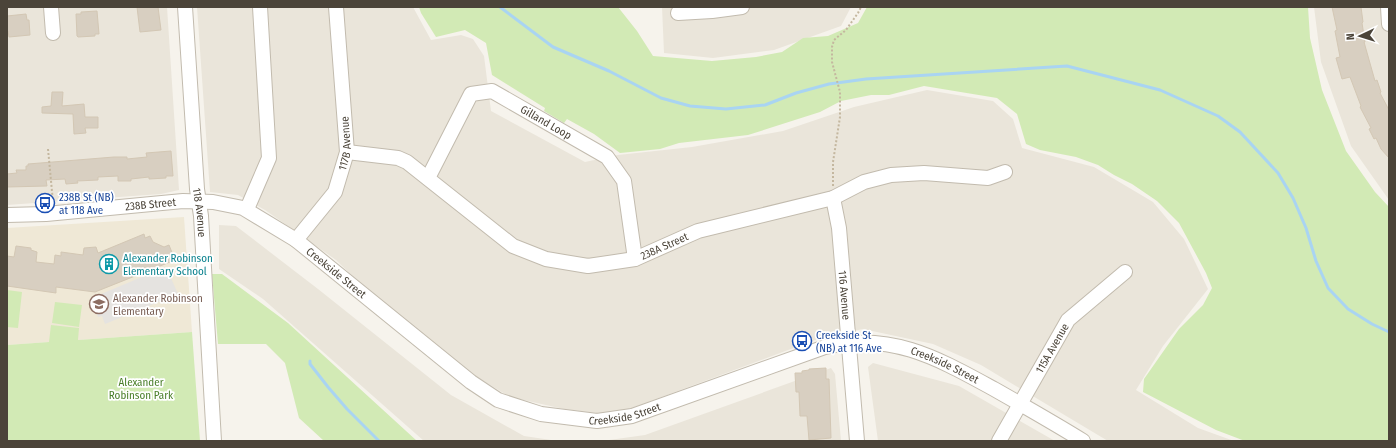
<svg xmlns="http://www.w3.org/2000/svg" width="1396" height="448" font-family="'Fira Sans Condensed',sans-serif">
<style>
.residential{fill:#eae5da}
.education{fill:#efe8d6}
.green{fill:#d2eab5}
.parking{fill:#e5e3e0}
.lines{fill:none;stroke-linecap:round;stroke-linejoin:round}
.stream{stroke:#a9d4f2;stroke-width:3}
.building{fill:#d8cfc1;stroke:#d3c7b4}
.minor-casing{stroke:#c2bbae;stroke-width:16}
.path{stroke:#c4b79f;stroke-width:2;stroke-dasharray:2 2;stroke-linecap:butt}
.minor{stroke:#fff;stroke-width:14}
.labels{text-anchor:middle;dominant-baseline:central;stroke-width:3.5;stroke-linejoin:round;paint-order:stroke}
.street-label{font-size:11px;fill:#4b4439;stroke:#fff}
.transit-label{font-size:11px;fill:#164399;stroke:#fff;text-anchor:start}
.culture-label{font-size:11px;fill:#0d838f;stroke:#fff;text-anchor:start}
.education-label{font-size:11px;fill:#785e54;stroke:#fff;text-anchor:start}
.park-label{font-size:11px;fill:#4a7f2a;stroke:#fff}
</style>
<rect width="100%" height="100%" fill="#f6f3ec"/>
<path class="residential" d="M7 7H167L179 190 161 194 7 205Z
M197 7H413L431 40 461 35 473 39 484 56 491 111 585 162 618 155 692 147 783 131 854 107 927 90 993 101 1013 119 1022 148 1094 167 1153 202 1184 239 1208 289 1163 346 1136 390 1198 428 1234 441H1108L981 365 933 344 863 329 823 337 613 415 564 409 510 397 477 377 371 294 336 260 265 210 238 195 210 192Z
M662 7H851L841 26 774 50 713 58 664 53Z
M1314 7H1389V200L1351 146 1321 62Z
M219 225 236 226 318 289 451 395 524 436 558 441H424L263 299 219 269Z
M873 363 959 386 1055 441H878L868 367Z
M831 368 835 374 841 441H602L645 435Z"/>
<path class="education" d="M184 217 192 332 7 345V228Z"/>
<path class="green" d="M419 7H618L637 31 653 56 712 61 756 57 782 52 803 38 828 36 858 23 867 7H1308L1310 38 1322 90 1346 151 1375 192 1389 207V441H1245L1216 430 1143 392 1144 379 1179 329 1203 305 1212 288 1206 273 1179 223 1157 201 1132 184 1114 175 1098 165 1076 157 1040 150 1026 144 1017 114 997 98 924 86 889 95H871L841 101 820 112 748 135 679 143 660 149 620 153 594 134 567 119 564 123 544 111 545 108 492 75 486 43 465 30 436 37 421 13Z
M212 274H222L288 323 417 441H324L299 418 285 363 266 344H218Z
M7 290 22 292 18 328 7 327Z
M55 302 82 305 79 327 52 323Z
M51 325 79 328 78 340 192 332 200 441H7V345L49 342Z"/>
<path class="parking" d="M166 267 178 294 105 324 102 316 98 317 93 306 97 305 94 297Z"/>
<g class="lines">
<path class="stream" d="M500 7 553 47 609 71 661 98 690 106 726 109 765 105 796 93 829 84 866 79 1067 66 1160 90 1218 116 1240 132 1278 173 1293 198 1306 228 1316 261 1328 288 1348 309 1372 324 1389 332
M310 361V364L328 387 347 409 379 441"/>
</g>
<path class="building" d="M137 7H158L161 30 140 32Z
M1332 7H1361L1363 22 1362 23 1365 42H1364L1375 81 1377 80 1381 92 1380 93 1389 110V158L1381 149 1376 138 1374 139 1369 129 1371 128 1360 107 1361 106 1350 77 1342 79 1336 58 1340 57 1335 31 1337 30Z
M97 11 99 34H95V36L78 37 77 36 76 14H81V12Z
M26 14 27 20H29L30 35 9 37 8 31H7V16Z
M52 92H63L62 106 84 104 85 117H98V128H85L86 133 74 134 73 114 42 113V107L51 106Z
M171 151 173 176H166V178L149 179V177L131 179V181H118V176L98 177V180L77 181 78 183 66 184 65 179 46 180 47 186 7 187V174L17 173 16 170H26V166H28V164L114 157H127V159L147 157 146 153Z
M144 234 145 238 150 236 153 242 164 247 169 245 175 260 95 292 56 287V293L7 286V256L14 257 16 246 31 248V250L37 252 36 262 54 264 55 255 61 256V252L83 255 84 248 96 247 98 253Z
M826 368V379H829L831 438 809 440 807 416H800L799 392H796L795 373H802V371L809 370V369Z"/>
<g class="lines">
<defs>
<g id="minor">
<path d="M51 7 53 33"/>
<path id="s1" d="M185 7 197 189 201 216 214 441"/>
<path d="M1388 7 1389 24"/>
<path d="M678 13 712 11 742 7"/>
<path id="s2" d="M347 152 398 158 407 162 513 246 546 259 588 266 635 259 698 231 833 198 864 182 891 175 924 173 988 178 1005 172"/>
<path id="s3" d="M428 178 471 94 492 91 607 157 624 181 635 259"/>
<path id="s4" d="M833 198 839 228 857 441"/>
<path d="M247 209 269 158 260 7"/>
<path id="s5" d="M7 215 46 214 183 201 213 202 243 208 296 240 471 382 498 400 541 414 597 421 632 416 825 347C891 331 939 359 994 389 1024 406 1054 423 1083 441"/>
<path id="s6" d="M296 240 335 192 347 152 336 7"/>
<path id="s7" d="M999 441 1068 320 1125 272"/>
</g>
</defs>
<use href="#minor" class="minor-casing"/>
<path class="path" d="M48 149 53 202
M833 186V162L840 117V92L832 62V47L834 40 846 30 858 13 861 7"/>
<use href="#minor" class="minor"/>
</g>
<defs>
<symbol id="bus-ring" viewBox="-11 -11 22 22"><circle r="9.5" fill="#fff" stroke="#1a4fb4" stroke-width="1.5"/><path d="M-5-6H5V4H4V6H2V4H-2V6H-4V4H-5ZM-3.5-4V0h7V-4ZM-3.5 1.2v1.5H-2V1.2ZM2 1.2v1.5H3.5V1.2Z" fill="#1a4fb4"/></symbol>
<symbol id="building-ring" viewBox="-11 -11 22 22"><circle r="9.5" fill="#fff" stroke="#0f9aa8" stroke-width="1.5"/><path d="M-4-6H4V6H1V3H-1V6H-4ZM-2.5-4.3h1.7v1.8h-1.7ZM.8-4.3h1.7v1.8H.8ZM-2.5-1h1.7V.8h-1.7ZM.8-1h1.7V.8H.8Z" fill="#0f9aa8"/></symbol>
<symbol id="school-ring" viewBox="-11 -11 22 22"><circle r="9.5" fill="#fff" stroke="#8d6e63" stroke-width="1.5"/><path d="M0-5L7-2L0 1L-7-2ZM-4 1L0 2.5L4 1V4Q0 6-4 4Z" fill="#8d6e63"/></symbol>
</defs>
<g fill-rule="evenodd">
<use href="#bus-ring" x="34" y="192" width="22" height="22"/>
<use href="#building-ring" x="98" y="253" width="22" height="22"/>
<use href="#school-ring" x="88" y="293" width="22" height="22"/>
<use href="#bus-ring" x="791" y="330" width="22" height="22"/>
</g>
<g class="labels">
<g class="street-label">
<text stroke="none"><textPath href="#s3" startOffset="178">Gilland Loop</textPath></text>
<text stroke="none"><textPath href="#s6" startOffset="112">117B Avenue</textPath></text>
<text stroke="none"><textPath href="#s5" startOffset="144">238B Street</textPath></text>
<text stroke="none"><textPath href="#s1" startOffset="206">118 Avenue</textPath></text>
<text stroke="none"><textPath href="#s2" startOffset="354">238A Street</textPath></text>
<text stroke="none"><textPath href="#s5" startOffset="351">Creekside Street</textPath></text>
<text stroke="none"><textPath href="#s4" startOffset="98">116 Avenue</textPath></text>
<text stroke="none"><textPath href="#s7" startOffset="107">115A Avenue</textPath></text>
<text stroke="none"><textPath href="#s5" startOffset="1023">Creekside Street</textPath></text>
<text stroke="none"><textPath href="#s5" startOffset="687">Creekside Street</textPath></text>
</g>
<g class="transit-label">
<text x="59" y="197">238B St (NB)<tspan x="59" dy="13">at 118 Ave</tspan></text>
<text x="816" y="335">Creekside St<tspan x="816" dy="13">(NB) at 116 Ave</tspan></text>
</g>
<g class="culture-label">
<text x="123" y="258">Alexander Robinson<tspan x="123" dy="13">Elementary School</tspan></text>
</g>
<g class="education-label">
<text x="113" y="298">Alexander Robinson<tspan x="113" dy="13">Elementary</tspan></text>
</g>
<g class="park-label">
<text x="141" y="382">Alexander<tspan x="141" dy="13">Robinson Park</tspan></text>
</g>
</g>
<rect width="1396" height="448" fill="none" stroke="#4b4439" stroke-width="16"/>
<g transform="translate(1360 36) rotate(266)" stroke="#ffffff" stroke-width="3" paint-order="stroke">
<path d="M0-3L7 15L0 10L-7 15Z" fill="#4b4439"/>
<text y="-6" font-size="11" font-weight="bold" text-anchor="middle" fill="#4b4439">N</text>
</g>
</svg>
